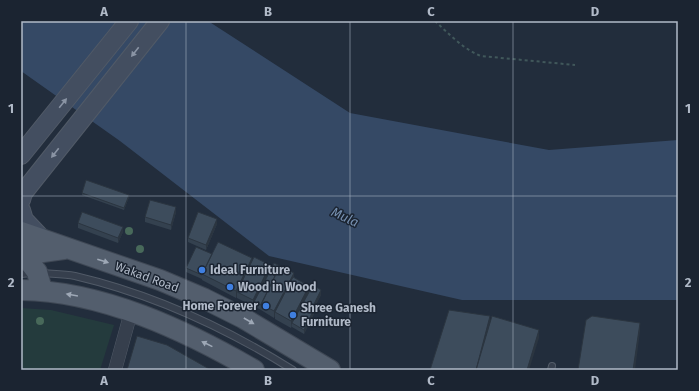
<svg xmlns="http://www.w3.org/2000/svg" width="699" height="391" font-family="'Fira Sans',sans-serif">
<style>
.green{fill:#243b3d}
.water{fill:#354965}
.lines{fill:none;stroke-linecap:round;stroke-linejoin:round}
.lane-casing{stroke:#515a67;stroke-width:8}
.street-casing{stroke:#515a67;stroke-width:14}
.secondary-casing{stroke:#515a67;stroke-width:20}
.primary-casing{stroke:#3f4855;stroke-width:22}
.path{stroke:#41585b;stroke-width:2;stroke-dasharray:3 3;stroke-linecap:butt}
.lane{stroke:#363f4d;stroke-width:6}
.street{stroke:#363f4d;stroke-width:13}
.secondary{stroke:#434e60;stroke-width:18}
.primary{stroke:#535e6d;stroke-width:20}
.tree{fill:#48695a}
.wall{fill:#34414f}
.shaded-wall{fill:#2b3540}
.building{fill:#3d4c5c;stroke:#2b3540}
.oneway{fill:#8a94a4}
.oneway2{fill:#9ea8b6}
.grid{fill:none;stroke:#b1bac8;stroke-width:1;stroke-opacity:0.55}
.shop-dot{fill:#3f7fe0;stroke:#1b2431;stroke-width:1.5}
.labels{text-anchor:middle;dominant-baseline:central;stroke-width:3;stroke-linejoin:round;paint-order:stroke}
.poi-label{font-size:12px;font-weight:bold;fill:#b1bac8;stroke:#1b2431;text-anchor:start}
.street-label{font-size:12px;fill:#b1bac8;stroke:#1b2431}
.water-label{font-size:13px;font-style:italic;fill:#7791b2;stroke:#1b2431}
.neatline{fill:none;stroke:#b1bac8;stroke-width:1.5}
.grid-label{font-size:13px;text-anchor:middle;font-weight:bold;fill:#b1bac8}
</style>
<rect width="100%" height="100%" fill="#222d3c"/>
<path class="green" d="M21 308 51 310 114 325 100 370H21Z"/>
<path class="water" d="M21 21H208L350 113 549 150 678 140V300H462L269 256 120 141 21 71Z"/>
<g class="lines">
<defs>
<path id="lane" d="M41 273C52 274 64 274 75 276 152 294 226 328 293 370
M21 274 32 273
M551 370 552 366"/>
<path id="street" d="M115 370 131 312"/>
<path id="secondary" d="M21 155 129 21
M21 200 23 193 160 21
M21 210 24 220 43 240"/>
<path id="primary" d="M21 232 160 280 205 299 243 318 330 370
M21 251 37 272 42 290
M21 255 64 249
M21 290C102 291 185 330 254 370"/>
</defs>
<use href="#lane" class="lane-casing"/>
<use href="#street" class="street-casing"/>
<use href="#secondary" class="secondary-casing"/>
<use href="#primary" class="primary-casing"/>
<path class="path" d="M435 21C449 34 463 49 481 56L575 65"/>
<use href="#lane" class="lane"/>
<use href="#street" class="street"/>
<use href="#secondary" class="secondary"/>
<use href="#primary" class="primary"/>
</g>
<g class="tree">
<circle cx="129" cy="231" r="4"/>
<circle cx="140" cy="249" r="4"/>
<circle cx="40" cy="321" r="4"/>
</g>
<path class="wall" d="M82 193 129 197 124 210 82 195Z
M176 212 171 230 145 222V217Z
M78 223 123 232 118 243 78 228Z
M217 224 206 250 188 242V238Z
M212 255 252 260 270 270 294 277 309 293 321 295 313 309 314 314 304 334 292 327V326L291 328 275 319V315L274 318 261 310V309V310L254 306V303L253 306 237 298V296L236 298 202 280V278V279L186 272V268Z"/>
<path class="shaded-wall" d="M129 195V197L124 210V208Z
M176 207V212L171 230V225Z
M217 219V224L206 250V245Z
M123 227V232L118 243V238Z
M252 258V265L237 292V296L236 298V291Z
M270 265V273L255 302H254L253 306V300Z
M294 273V279L275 312V315L274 318V311Z
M309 286V293L292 323 291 328V321Z
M321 290V295L312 313V308Z
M314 309V314L304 334V330Z
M490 316V325L478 370H476Z
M640 323V332L635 370H633Z
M539 330V338L529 370H527Z"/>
<path class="building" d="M86 180 129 195 124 208 82 193Z
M150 200 176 207 171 225 145 217Z
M82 212 123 227 118 238 78 223Z
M198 212 217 219 206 245 188 238Z
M218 242 252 258 236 291 202 274Z
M196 247 212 254 202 275 186 268Z
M254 257 270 265 253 300 237 292Z
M274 263 294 273 274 311 261 304 276 274 270 271Z
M269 273 275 276 261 305 254 302Z
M293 277 309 286 291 321 275 312Z
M313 285 321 290 312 308 314 309 304 330 292 323Z
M449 310 490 316 476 370H430Z
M492 316 539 330 527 370H476Z
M592 316 640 323 633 370H578L586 320Z
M137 336 167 345 211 370H127Z"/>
<defs><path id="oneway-solid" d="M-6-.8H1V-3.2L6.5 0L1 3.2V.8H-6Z"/></defs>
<g class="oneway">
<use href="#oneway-solid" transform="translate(135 52) rotate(128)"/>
<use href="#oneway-solid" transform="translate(63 103) rotate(-51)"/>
<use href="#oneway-solid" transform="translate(55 153) rotate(128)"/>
</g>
<g class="oneway2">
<use href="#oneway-solid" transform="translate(103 261) rotate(18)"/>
<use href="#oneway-solid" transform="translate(72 295) rotate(-170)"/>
<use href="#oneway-solid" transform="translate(249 321) rotate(30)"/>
<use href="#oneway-solid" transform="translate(207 344) rotate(-154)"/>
</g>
<path class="grid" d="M186 21V370M350 21V370M513 21V370M21 196H678"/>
<g class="shop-dot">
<circle cx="202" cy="270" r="4"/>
<circle cx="230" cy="287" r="4"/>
<circle cx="266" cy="306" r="4"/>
<circle cx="293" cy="315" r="4"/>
</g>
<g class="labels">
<g class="poi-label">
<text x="210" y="270">Ideal Furniture</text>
<text x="238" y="287">Wood in Wood</text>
<text x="258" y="306" text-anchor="end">Home Forever</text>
<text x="301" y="308">Shree Ganesh<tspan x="301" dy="14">Furniture</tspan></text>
</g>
<g class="street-label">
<text transform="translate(147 277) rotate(20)">Wakad Road</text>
</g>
<g class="water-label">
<text transform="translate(345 217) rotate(25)">Mula</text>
</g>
</g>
<rect width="699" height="391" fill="none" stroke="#1b2431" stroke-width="44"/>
<rect x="22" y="22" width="655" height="347" class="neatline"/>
<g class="grid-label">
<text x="104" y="16">A</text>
<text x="268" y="16">B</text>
<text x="431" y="16">C</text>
<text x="595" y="16">D</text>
<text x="11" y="113">1</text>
<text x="688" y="113">1</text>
<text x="11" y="287">2</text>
<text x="688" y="287">2</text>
<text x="104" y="385">A</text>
<text x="268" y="385">B</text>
<text x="431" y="385">C</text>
<text x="595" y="385">D</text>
</g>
</svg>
